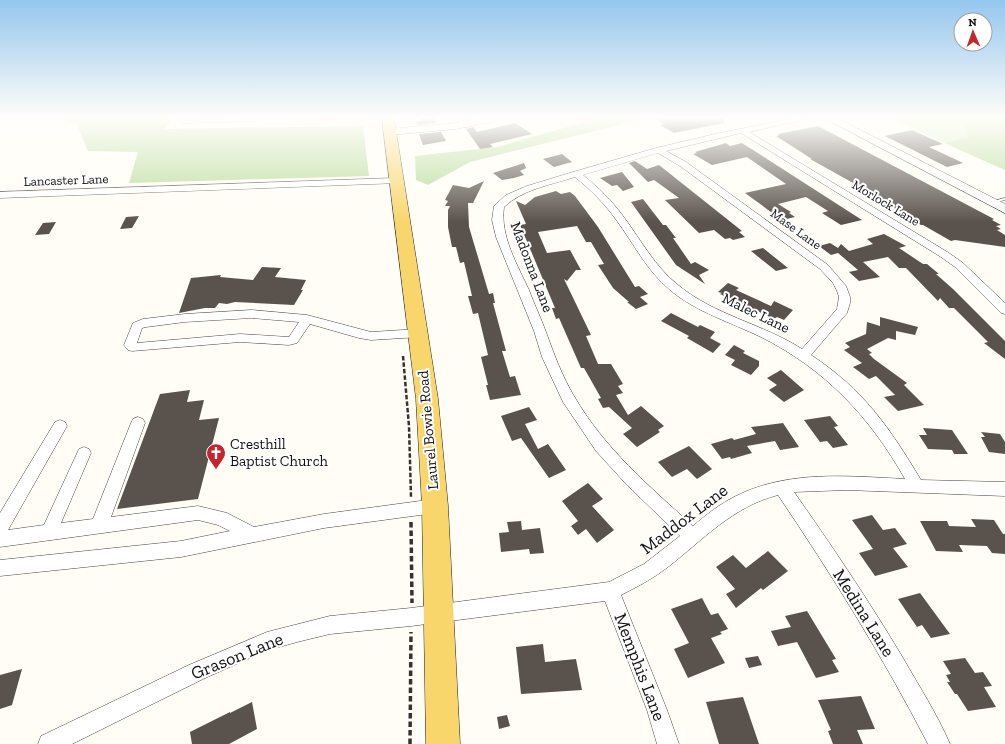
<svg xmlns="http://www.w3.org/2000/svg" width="1005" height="744" font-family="'Zilla Slab',serif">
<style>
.green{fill:#d5ebbd}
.forest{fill:#b9dc9c}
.building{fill:#5a524d}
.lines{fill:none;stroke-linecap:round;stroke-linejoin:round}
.service-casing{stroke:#444;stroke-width:1}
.minor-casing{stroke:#444;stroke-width:1}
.tertiary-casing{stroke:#444;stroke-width:1}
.primary-casing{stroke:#222;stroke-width:1}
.path-far1{stroke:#333;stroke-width:2.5;stroke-dasharray:4.5 2;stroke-linecap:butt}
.path{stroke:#333;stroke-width:3.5;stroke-dasharray:5.5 3;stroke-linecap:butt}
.service{fill:#fff;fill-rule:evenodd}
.minor{fill:#fff;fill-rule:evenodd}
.tertiary{fill:#fff;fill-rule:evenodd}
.primary{fill:#f9d66b;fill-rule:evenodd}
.labels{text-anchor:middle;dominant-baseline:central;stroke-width:4;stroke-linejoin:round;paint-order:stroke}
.far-street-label{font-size:13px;fill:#111;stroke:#fff}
.street-label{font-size:15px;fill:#111;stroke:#fff}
.poi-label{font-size:15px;fill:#111;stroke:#fff;text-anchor:start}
.near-street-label{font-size:18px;fill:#111;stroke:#fff}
</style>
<rect width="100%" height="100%" fill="#fffdf5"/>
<path class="green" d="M892 118H961L969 137 944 143Z"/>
<path class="forest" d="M61 118H172L165 129 363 126 369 176 129 183 138 152 88 151 77 125Z
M599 118H647L470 162 428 185 416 180 415 156 497 147Z
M961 118H1005V170L944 143 969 137Z"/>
<path class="building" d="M419 118H434L436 123 417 125 416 121H420Z
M654 118H724V123L674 133 660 125 665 124Z
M515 123 532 134 490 144 493 147 480 149 466 129 473 127 477 132Z
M818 126 994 219 992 220 1001 225 996 226 1001 229 997 230 1005 235V247L955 240 951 241 923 225H921L864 189 810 159H812L776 136 780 135 778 134Z
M912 130 943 144 929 147 963 163 947 167 885 136Z
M441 132 446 141 423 145 419 134Z
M726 143 730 146 742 143 862 220 841 225 822 213 828 211 806 197 778 204 791 212 789 213 795 217 782 220 745 193 786 184 747 157 712 165 693 154 697 153 695 152Z
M562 154 572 162 554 167 543 159Z
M635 161 647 169 659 165 742 231 739 232 745 237 733 240 730 238 725 239 714 230 699 233 665 200 679 198 654 180 648 182 629 163Z
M524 163 526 168 520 171 524 175 514 178 502 180 493 173Z
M622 172 634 187 623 191 617 185 612 186 600 178Z
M484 181 473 203H468L469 227 489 294 493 293 495 303H493L506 351H502L510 377 515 376 521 395 490 400 486 385H488L481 357 488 355 478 313 473 314 468 296H472L464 262 460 263 456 247H452L448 227V210L450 206H445L448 201 445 200 453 185 469 188Z
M556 191 561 194 570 192 575 196 598 227 635 287 639 286 648 294 640 297 648 304 636 309 627 302H629L613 288 598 265 604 264 591 242H586L577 226 538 232 547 253 570 250 581 270H576L567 281 564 279 591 335 586 336 598 364H611L623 384 618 386 623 393 616 395 628 415 641 406 664 426 658 430 660 432 637 447 623 434 632 428 609 407 603 408 598 399 601 398 584 368H581L559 318 556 319 552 308H555L520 225 526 224 516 201 525 205 535 197Z
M643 199 663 225H666L676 238H673L691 264 695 262 709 270 699 275 705 284 676 265 631 202Z
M139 216 132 228 120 229 126 217Z
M56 222 49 234 35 235 43 223Z
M884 234 906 246 899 248 923 264H927L939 274H936L953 289 1005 341V359L984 343 988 342 954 308H949L940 298 938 301 906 268H899L888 257 863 262 880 277 859 281 849 272 858 270 838 253 831 255 819 246 830 243 838 248 841 244 849 251 873 244 867 239Z
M763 248 788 268 776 271 751 251Z
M262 267 281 268 275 277 306 280 301 290H303L294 305 235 302 227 304 219 303 215 308H205L179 313 191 278 221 275 220 277 253 280Z
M728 283 739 288 736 290 771 306 774 301 793 310 784 320 777 317 774 319 720 294 722 293 718 292Z
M671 313 698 327 700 325 715 332 710 338 721 344 713 353 687 338 689 336 661 321Z
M880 317 918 327 915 335 896 331V340L888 338 867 349 872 353 869 354 874 359 907 383 904 385 924 405 898 411 884 397 895 395 876 376 869 379 853 367 862 363 844 350 850 347 845 343 866 334 867 322 880 326Z
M734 345 745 351 743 353 759 361V366L751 375 731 365 735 360 725 355Z
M781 370 804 390 784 402 769 390 777 385 767 378Z
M190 390 187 402 204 400 199 420 219 418 198 499 117 509 160 394Z
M529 407 537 420 525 424 538 449 548 444 566 470 549 478 521 438 512 441 501 416Z
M830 416 838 426 834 427 848 445 833 448 827 441 820 442 804 420Z
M783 423 799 447 780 450 775 441 747 446 752 453 731 459 730 457 722 459 711 444 732 438 734 440 756 434 751 427Z
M923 428 952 430 968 454H954L952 450 928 449 919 435H927Z
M981 432 1000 434 1005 442V454L989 452 981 437H985Z
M689 446 712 469 697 479 687 469 672 477 658 462Z
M588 483 603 499 592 506 614 530 597 543 586 529 578 535 571 526 578 521 562 501Z
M872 515 883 530 895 528 907 544 893 548 908 567 875 576 859 553 873 549 852 520Z
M971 519 994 520 1003 534H1005V554L992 553 987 546 959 545 963 552 936 551 920 521H947L949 526 976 527Z
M521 521 522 530 540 528 544 553 530 554 529 549 501 552 499 533 509 532 507 522Z
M768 551 788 571 763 590 761 588 736 608 726 594 735 589 716 567 733 555 746 568Z
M920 593 950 634 931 638 922 625 917 627 898 599Z
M702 598 711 615 718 613 728 629 720 632 722 634 711 638 725 663 688 678 674 649 689 643 671 609Z
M807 611 836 659 832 660 839 672 816 678 797 642 778 646 771 631 791 627 785 616Z
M543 644 545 662 576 659 582 690 521 694 516 647Z
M758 656 762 665 749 668 745 658Z
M965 658 975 673 983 672 992 686 984 687 996 707 968 711 957 694H955L947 682H950L946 675 951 674 943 661Z
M22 669 12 705 0 709V675Z
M861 696 875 729 857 730 863 744H833L828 731 831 730 818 700Z
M743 697 759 744H719L706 702Z
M252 702 257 729 229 744H192L190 732 230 712V713Z
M507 715 510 726 499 729 497 717Z"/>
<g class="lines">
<defs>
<path id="service" d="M184 118H188L186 121 251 118H255V120L253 121 182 123 181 122Z
M356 118H378L357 121 355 120Z
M1005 198V200L992 203 990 202Z"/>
<path id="minor" d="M457 118H465L469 125 468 127H462Z
M795 118H811L749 132 949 253 963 263 1005 303V314L1001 313 955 267 941 257 741 133 666 151 686 162 828 265 846 286 850 297V303L847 313 811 355C864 390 889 427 921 480L1005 482V496L847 490 794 492C832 546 869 601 903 658 919 686 937 714 950 744H928C883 657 832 575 778 495 732 507 704 539 668 567 654 578 637 587 621 595L667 710 679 744H657L647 710 605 601 411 626 330 634 301 641 268 650 203 679 72 744H38L41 736 189 665 267 632 330 616 411 608 609 582 644 564 680 536 627 485 596 451 563 402 542 357 534 331 496 237 492 220 494 206 506 195 527 186 573 172 656 148 715 134ZM658 153 680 166 820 269 833 283 837 291 839 297 837 309 802 349C763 324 714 315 678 285 655 267 641 240 623 216 612 201 598 187 583 175ZM575 177C591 190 605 204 617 221 634 244 647 271 670 290 696 312 730 322 761 337 825 369 870 417 905 479 848 476 788 470 736 496 720 504 706 515 693 526 649 486 604 448 574 396 562 376 554 354 546 332 541 318 534 304 529 290 517 264 500 236 504 207 523 189 551 185 575 177Z
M396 178 399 179 400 181 399 183 0 198V192Z
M252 310 307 315 371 332 419 329 423 330 425 333 423 336 419 337 371 340 359 338 310 324 297 343 289 345 240 342 132 351 128 350 124 345 133 323 143 319 185 314ZM252 318 299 322 289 337 240 334 137 343 142 328 146 327 185 322Z
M138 417 143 419 145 423 111 517 198 506 227 513 254 527 324 514 435 499 441 501 443 506 441 511 435 513 324 528 181 557 0 576V560L181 541 230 531 218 525 198 520 0 547V513L55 422 60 420 65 422 67 426 8 530 44 525 79 449 84 447 89 449 91 453 61 523 93 519 131 423 133 419Z"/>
<path id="tertiary" d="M479 118H500L495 121 456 129 389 135 384 132 389 129 456 123Z
M824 118H837L1005 204V213Z"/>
<path id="primary" d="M382 118H394L438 399 448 506 460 744H426L422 506 416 399Z"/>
</defs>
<use href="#service" class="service-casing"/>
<use href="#minor" class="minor-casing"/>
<use href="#tertiary" class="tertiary-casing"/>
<use href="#primary" class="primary-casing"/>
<path class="path-far1" d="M403 356 409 426 411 497"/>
<path class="path" d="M411 522 412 603
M410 744 411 632"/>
<use href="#service" class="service"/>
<use href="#minor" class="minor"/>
<use href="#tertiary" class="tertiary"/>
<use href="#primary" class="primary"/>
</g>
<linearGradient id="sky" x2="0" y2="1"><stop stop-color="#95c6ee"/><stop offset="0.53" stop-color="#fffefa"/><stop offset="1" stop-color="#fffefa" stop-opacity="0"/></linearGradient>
<rect width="1005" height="222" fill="url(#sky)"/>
<defs>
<symbol id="church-pin" viewBox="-11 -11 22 30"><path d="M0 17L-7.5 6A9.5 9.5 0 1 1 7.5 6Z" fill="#c4262e" stroke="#fff"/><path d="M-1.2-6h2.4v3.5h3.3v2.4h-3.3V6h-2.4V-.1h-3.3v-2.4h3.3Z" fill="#fff"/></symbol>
</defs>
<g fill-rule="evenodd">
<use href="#church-pin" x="205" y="442" width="22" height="30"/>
</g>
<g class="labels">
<g class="far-street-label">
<text transform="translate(66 180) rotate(-2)">Lancaster Lane</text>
<text transform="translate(886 203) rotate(31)">Morlock Lane</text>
<text transform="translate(796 229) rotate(36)">Mase Lane</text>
</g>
<g class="street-label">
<text transform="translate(532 267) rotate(69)">Madonna Lane</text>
<text transform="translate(756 313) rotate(26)">Malec Lane</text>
<text transform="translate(428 430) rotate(-95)">Laurel Bowie Road</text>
</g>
<g class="poi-label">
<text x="230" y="444">Cresthill<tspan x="230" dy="17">Baptist Church</tspan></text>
</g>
<g class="near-street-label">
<text transform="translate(684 519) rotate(-37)">Maddox Lane</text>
<text transform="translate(864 613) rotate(58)">Medina Lane</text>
<text transform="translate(237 656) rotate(-22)">Grason Lane</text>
<text transform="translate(640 667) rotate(69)">Memphis Lane</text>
</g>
</g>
<g transform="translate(973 32) rotate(358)"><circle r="19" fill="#ffffff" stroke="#a0a0a0"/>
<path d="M0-3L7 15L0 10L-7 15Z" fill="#c4262e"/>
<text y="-6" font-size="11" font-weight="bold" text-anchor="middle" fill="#111111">N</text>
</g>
</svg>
